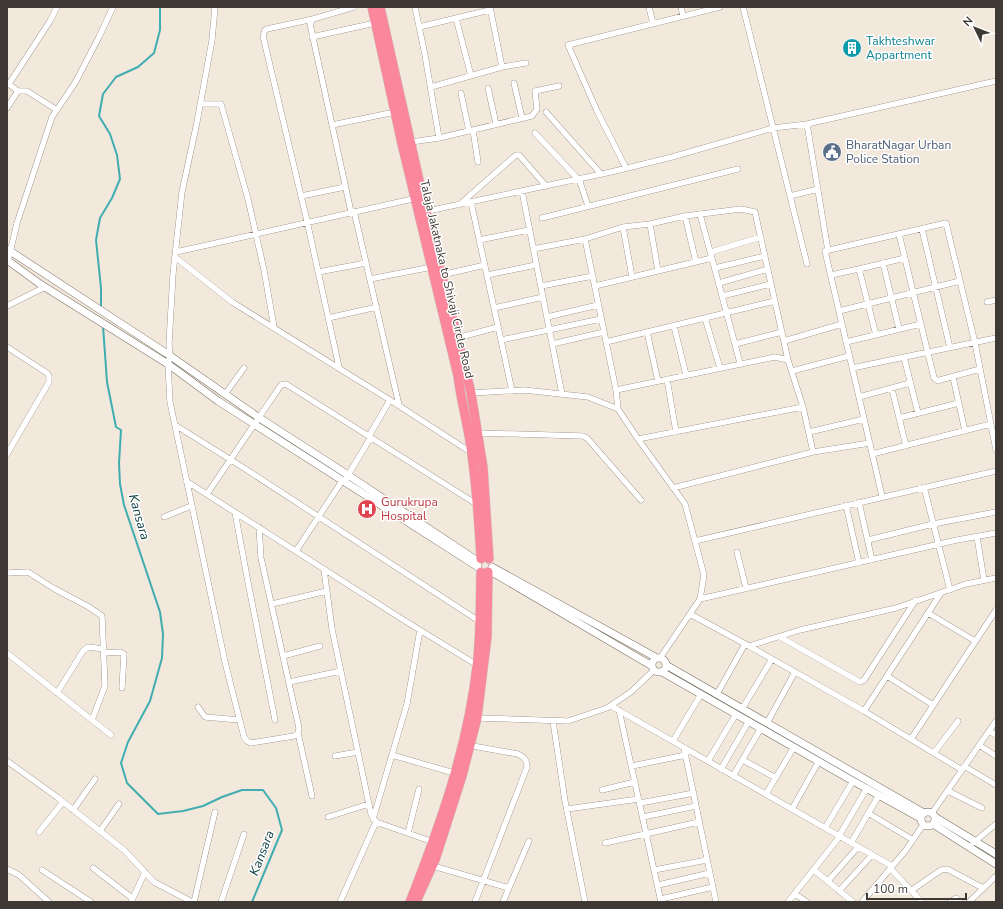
<svg xmlns="http://www.w3.org/2000/svg" width="1003" height="909" font-family="'Nunito Sans',sans-serif">
<style>
.lines{fill:none;stroke-linecap:round;stroke-linejoin:round}
.stream{stroke:#40adb0;stroke-width:2}
.minor-casing{stroke:#7a7165;stroke-width:6}
.tertiary-casing{stroke:#7a7165;stroke-width:8}
.trunk-casing{stroke:#cdccca;stroke-width:10}
.minor{stroke:#fff;stroke-width:5.5}
.tertiary{stroke:#fff;stroke-width:7}
.trunk{stroke:#fa879c;stroke-width:9}
.labels{text-anchor:middle;dominant-baseline:central;stroke-width:3;stroke-linejoin:round;paint-order:stroke}
.culture-label{font-size:12px;fill:#0d838f;stroke:#fff;text-anchor:start}
.service-label{font-size:12px;fill:#4e5e75;stroke:#fff;text-anchor:start}
.street-label{font-size:12px;fill:#3e3934;stroke:#fff}
.health-label{font-size:12px;fill:#be3a42;stroke:#fff;text-anchor:start}
.water-label{font-size:13px;font-style:italic;fill:#05393b;stroke:#fff}
</style>
<rect width="100%" height="100%" fill="#f2e8db"/>
<g class="lines">
<path class="stream" d="M101 308V288L96 240 100 218 112 198 120 179 117 155 110 134 99 116 103 94 116 77 138 67 154 53 160 30V7
M103 326 107 382 116 427 121 430 119 463 120 484 124 505 160 612 163 634 162 658 150 701 128 742 121 763 127 783 158 814 183 811 203 806 222 797 242 790H263L276 808 282 830 252 902"/>
<defs>
<path id="minor" d="M215 7 212 40 197 122 182 192 173 274 169 344 170 356 168 364 170 402 225 662 244 737 247 741 251 743 294 736 298 733 299 728 261 558 259 527
M415 7 425 55 439 138
M649 7 653 24
M681 7 683 16
M743 7 807 264
M456 18 471 76
M313 19 267 29 265 30 263 36 307 221 339 367
M419 27 490 10
M312 37 375 23
M502 67 526 63
M514 83 522 118
M9 84 50 21 57 7
M431 87 502 67 490 7
M488 88 496 124
M18 91H27L57 110
M461 93 469 131
M200 104H221L248 199 264 270 274 327
M7 108 18 91 7 83
M546 112 601 174
M807 124 828 251
M332 125 395 112
M473 130 478 162
M535 133 578 179
M411 142 439 138 532 116 537 109 535 91 559 86
M626 168 597 111 568 45 720 7
M579 179 588 206
M522 191 562 394
M301 196 345 187
M790 196 818 189
M471 202 512 391
M459 205 516 155H519L546 186
M354 211 399 405
M351 212 310 24 313 19 354 7
M423 212 611 172 672 157 773 128 807 124 996 81
M700 214 740 363
M685 216 696 262
M542 218 738 169
M650 224 658 271
M623 227 632 277
M922 229 950 348
M899 234 934 378 938 381 940 380 980 369
M585 239 623 227 650 224 685 216 741 209 755 212 788 360
M479 240 529 230
M533 249 585 239 616 390 618 409
M176 252 417 198
M711 252 761 237
M175 257 232 302 390 400 472 453
M8 261 17 223 52 117 75 83 99 37 113 7
M883 263 899 329
M715 268 765 256
M318 272 366 263
M442 275 485 265
M487 275 536 265
M831 275 859 269
M370 279 432 267
M719 283 768 269
M541 286 593 276
M595 286 712 258
M722 296 771 284
M987 302 996 300
M7 306 45 287
M494 308 543 297
M839 311 960 281
M547 317 598 305
M328 318 377 307
M705 318 720 368
M674 326 686 375
M647 332 658 381
M876 335 859 269 905 258
M457 338 498 327
M501 340 601 319
M784 341 842 324
M606 342 775 301
M846 342 921 324
M552 344 604 332
M735 344 782 332
M7 347 47 373 49 376V382L7 454
M904 357 918 413
M852 368 996 338
M792 371 849 356
M953 377 965 431
M667 379 676 432
M892 389 906 446
M616 390 775 357 788 360 803 407 813 452 673 488
M471 393 524 390 588 397 618 409 638 439 685 504 704 575 700 599 660 658
M225 394 244 368
M859 397 910 383
M899 418 959 403
M175 425 247 470 479 621
M809 432 864 419
M478 433 583 436 587 438 641 500
M369 436 390 400
M638 439 803 407
M813 452 870 443
M872 454 991 424
M186 481 402 619 477 665
M344 482 371 437
M924 487 950 590
M207 494 281 385 286 384 478 505
M882 496 825 251 946 223 975 343 996 450
M859 502 872 560
M846 505 859 563
M235 512 247 577 275 720
M164 517 191 506
M977 537 984 580
M868 540 933 524 996 512
M695 541 996 471
M296 551 342 481
M737 552 746 588
M324 570 332 629 371 814 376 822 433 842
M7 573 28 572 53 588 89 607 102 616 105 686 92 720
M700 599 957 540 996 533
M272 604 327 591
M928 613 975 641
M690 614 749 646 800 630 896 608 966 584 996 578
M780 637 860 682 864 680 915 601
M749 646 864 711 962 770
M7 653 111 735
M104 653 120 652 124 654 122 688
M283 656 320 646
M887 676 933 705
M289 682 341 671
M57 693 83 651 88 647 104 649
M717 694 745 644
M611 706 892 866
M198 707 205 717 240 720
M742 709 772 659
M619 710 661 902
M864 711 941 593
M477 718 568 721 607 708 631 692 654 670
M553 721 565 801 585 902
M767 723 795 672
M989 731 996 735
M298 733 312 796
M911 739 996 610
M673 741 701 694
M467 745 518 754C524 757 527 760 527 767L475 902
M979 745 996 756
M684 748 716 902
M934 753 958 721
M392 755 454 773
M335 756 358 752
M743 760 776 778
M7 761 57 797 124 850 154 882 192 902
M708 761 736 714
M632 766 686 755
M964 766 996 785
M721 769 749 721
M733 776 761 728
M602 790 635 782
M948 791 982 808
M766 794 794 747
M640 803 694 793
M567 809 639 799
M792 809 819 761
M73 810 95 779
M868 813 913 840
M932 813 996 721
M328 817 369 804
M643 817 696 806
M373 819 407 704 420 630
M825 828 853 781
M100 831 119 804
M39 832 63 802
M408 833 419 789
M839 836 867 788
M605 843 699 822
M851 843 879 795
M973 843 996 824
M433 866 509 888
M93 868 132 898
M890 868 922 902
M7 869 19 875 49 902
M42 870 91 902
M654 870 707 860
M814 870 853 902
M828 881 858 847
M658 885 710 873
M912 890 941 870 947 869 983 888
M839 891 872 855
M795 894 807 902
M661 899 713 887
M131 902 145 872
M194 902 215 812
M221 902 244 834
M340 902 376 822
M503 902 529 841
M788 902 840 836
M862 902 906 850 923 825
M950 902 956 898 960 902
M969 902 996 876"/>
<path id="tertiary" d="M7 249 166 353 258 417 348 475 479 562
M7 260 40 284 168 364 218 401 254 424 478 567
M492 567 657 658
M490 571 652 666
M652 665a7 7 0 1 1 14 0a7 7 0 1 1-14 0Z
M666 665 924 813
M662 672 853 781 920 818
M921 819a7 7 0 1 1 14 0a7 7 0 1 1-14 0Z
M935 817 996 854
M933 824 996 864"/>
<path id="trunk" d="M372 7 402 144 458 376C461 402 469 428 472 455 477 490 479 524 481 559
M380 7 426 211 471 393 483 467 489 559
M410 902C440 826 468 747 477 666 481 635 480 603 481 572
M416 902 435 860 462 776 477 718 487 637 488 572"/>
</defs>
<use href="#minor" class="minor-casing"/>
<use href="#tertiary" class="tertiary-casing"/>
<use href="#trunk" class="trunk-casing"/>
<use href="#minor" class="minor"/>
<use href="#tertiary" class="tertiary"/>
<use href="#trunk" class="trunk"/>
</g>
<defs>
<symbol id="building-disc" viewBox="-11 -11 22 22"><circle r="9.5" fill="#0f9aa8" stroke="#fff"/><path d="M-4-6H4V6H1V3H-1V6H-4ZM-2.5-4.3h1.7v1.8h-1.7ZM.8-4.3h1.7v1.8H.8ZM-2.5-1h1.7V.8h-1.7ZM.8-1h1.7V.8H.8Z" fill="#fff"/></symbol>
<symbol id="civic-disc" viewBox="-11 -11 22 22"><circle r="9.5" fill="#5c6f8a" stroke="#fff"/><path d="M-.6-6.5H3V-4.5H.6V-3L4-1V1h2V6H-6V1h2V-1L-.6-3ZM-1.2 2.5V6h2.4V2.5Z" fill="#fff"/></symbol>
<symbol id="hospital-disc" viewBox="-11 -11 22 22"><circle r="9.5" fill="#e0444e" stroke="#fff"/><path d="M-5-5h3v3.5h4V-5h3V5h-3V1.5h-4V5h-3Z" fill="#fff"/></symbol>
</defs>
<g fill-rule="evenodd">
<use href="#building-disc" x="841" y="37" width="22" height="22"/>
<use href="#civic-disc" x="821" y="141" width="22" height="22"/>
<use href="#hospital-disc" x="356" y="498" width="22" height="22"/>
</g>
<g class="labels">
<g class="culture-label">
<text x="866" y="41">Takhteshwar<tspan x="866" dy="14">Appartment</tspan></text>
</g>
<g class="service-label">
<text x="846" y="145">BharatNagar Urban<tspan x="846" dy="14">Police Station</tspan></text>
</g>
<g class="street-label">
<text transform="translate(447 279) rotate(77)">Talaja Jakatnaka to Shivaji Circle Road</text>
</g>
<g class="health-label">
<text x="381" y="502">Gurukrupa<tspan x="381" dy="14">Hospital</tspan></text>
</g>
<g class="water-label">
<text transform="translate(139 517) rotate(74)">Kansara</text>
<text transform="translate(262 853) rotate(-69)">Kansara</text>
</g>
</g>
<rect width="1003" height="909" fill="none" stroke="#3e3934" stroke-width="16"/>
<g transform="translate(975 28) rotate(313)" stroke="#ffffff" stroke-width="3" paint-order="stroke">
<path d="M0-3L7 15L0 10L-7 15Z" fill="#3e3934"/>
<text y="-6" font-size="11" font-weight="bold" text-anchor="middle" fill="#3e3934">N</text>
</g>
<path d="M867 893v6h99v-6" fill="none" stroke="#3e3934" stroke-width="2"/>
<text x="873" y="893" font-size="12" fill="#3e3934" stroke="#ffffff" stroke-width="3" paint-order="stroke">100 m</text>
</svg>
